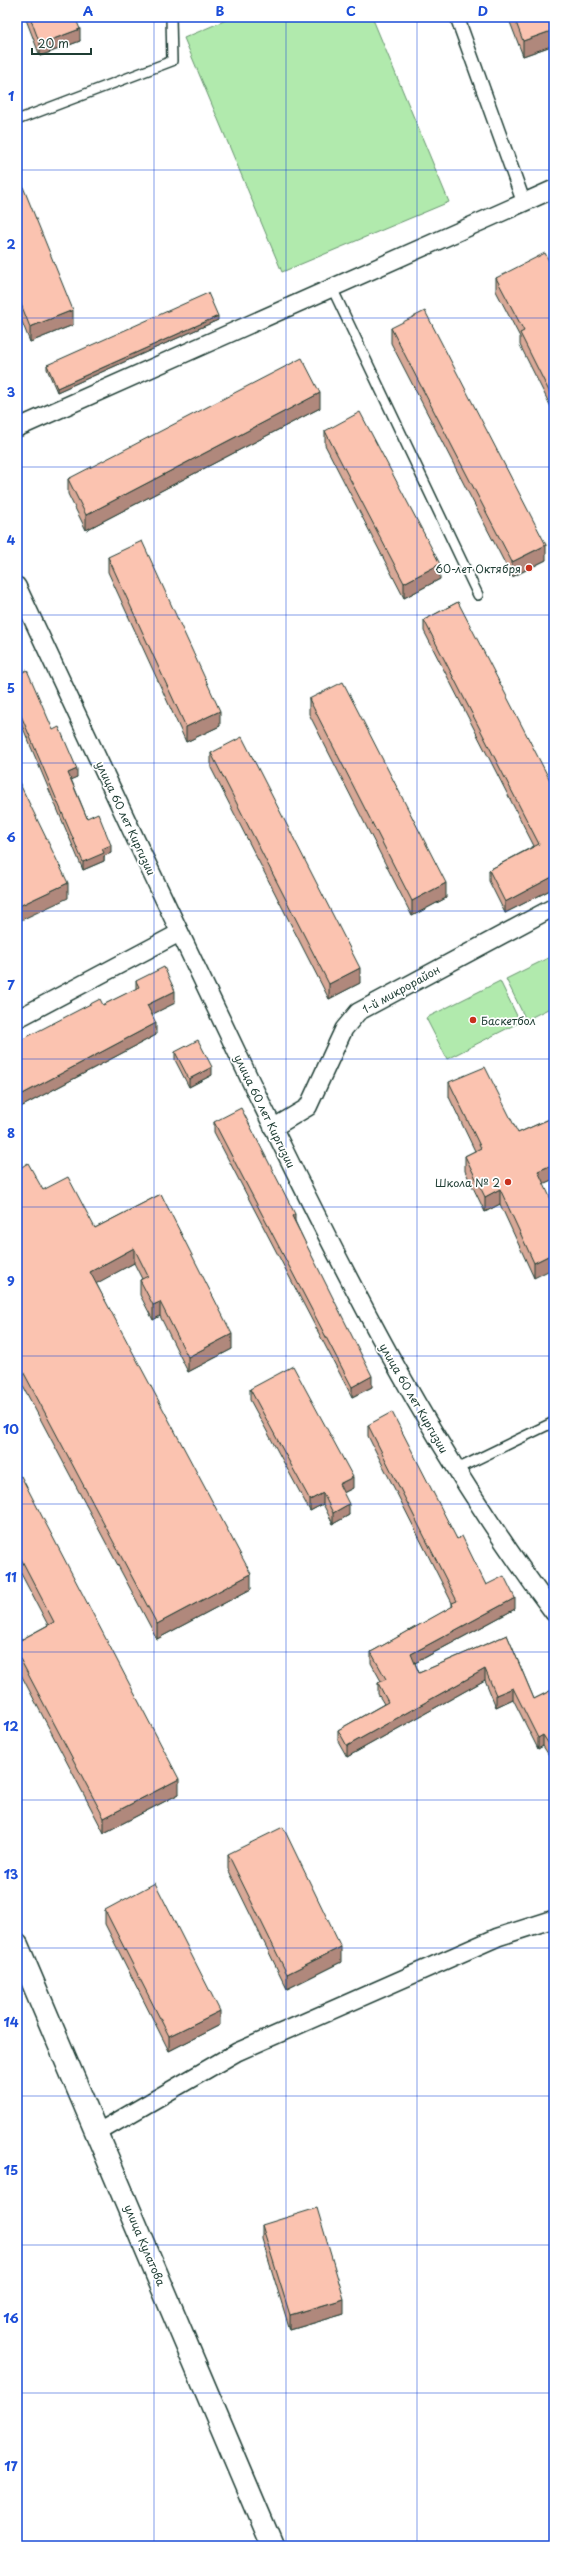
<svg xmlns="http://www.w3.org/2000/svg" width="571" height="2563" font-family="'Playpen Sans',sans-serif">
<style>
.green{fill:#b1eaad;stroke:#689470}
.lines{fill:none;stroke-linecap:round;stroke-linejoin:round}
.service-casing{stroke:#1f3d34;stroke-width:12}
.pedestrian-casing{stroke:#1f3d34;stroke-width:16}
.minor-casing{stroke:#1f3d34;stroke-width:20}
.trunk-casing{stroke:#1f3d34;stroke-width:25}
.service{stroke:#fff;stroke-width:9}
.pedestrian{stroke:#fff;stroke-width:13}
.minor{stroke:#fff;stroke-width:17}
.trunk{stroke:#fff;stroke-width:22}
.wall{fill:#d8a897;stroke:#1f3d34}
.shaded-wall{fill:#b0887b;stroke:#1f3d34}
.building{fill:#fbc3b0;stroke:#1f3d34}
.grid{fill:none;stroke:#1d4ed8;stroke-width:1;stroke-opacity:0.55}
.poi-dot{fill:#c8321e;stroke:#fff;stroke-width:1.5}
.labels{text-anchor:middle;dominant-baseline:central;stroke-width:3.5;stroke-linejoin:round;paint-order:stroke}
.poi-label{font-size:11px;fill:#1f3d34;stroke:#fff;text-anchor:end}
.street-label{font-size:11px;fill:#1f3d34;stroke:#fff}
.neatline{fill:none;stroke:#1d4ed8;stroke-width:1.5}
.grid-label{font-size:13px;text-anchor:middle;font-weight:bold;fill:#1d4ed8}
</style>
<rect width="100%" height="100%" fill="#fff"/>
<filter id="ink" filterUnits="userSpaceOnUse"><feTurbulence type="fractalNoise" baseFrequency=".025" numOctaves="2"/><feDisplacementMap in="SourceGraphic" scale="8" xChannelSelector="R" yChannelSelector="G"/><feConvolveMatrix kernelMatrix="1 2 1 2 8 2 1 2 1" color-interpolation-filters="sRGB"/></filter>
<g filter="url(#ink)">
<path class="green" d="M233 17H372L449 202 282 272 184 38Z
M554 955V1006L526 1020 506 979Z
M500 981 520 1022 447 1059 426 1018Z"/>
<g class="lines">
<defs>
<path id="service" d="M17 120 172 61 171 17
M332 288 478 595
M455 1470 554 1422"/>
<path id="pedestrian" d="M457 17 524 203"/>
<path id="minor" d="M17 428 554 189
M17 586C94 752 172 917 251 1082 340 1266 431 1449 554 1613
M17 1019 179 933
M273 1128 308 1107 344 1029 358 1012 554 907
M97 2133 237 2052 498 1937 554 1919"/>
<path id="trunk" d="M17 1945 272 2546"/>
</defs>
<use href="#service" class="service-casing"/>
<use href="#pedestrian" class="pedestrian-casing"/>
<use href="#minor" class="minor-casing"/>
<use href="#trunk" class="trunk-casing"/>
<use href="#service" class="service"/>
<use href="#pedestrian" class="pedestrian"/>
<use href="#minor" class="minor"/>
<use href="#trunk" class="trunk"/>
</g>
<path class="wall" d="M25 17H75L80 41 40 56Z
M508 17H554V45L523 56Z
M17 172 73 325 30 342 17 309Z
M554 271V413L520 345V337L496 291V278Z
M218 320 57 392 47 369V365Z
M391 328 546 560 512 577 391 343Z
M320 408 86 530 68 494V479Z
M325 431 440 579 404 598 325 445Z
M108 557 220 726 186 742 108 572Z
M458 602 554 888 505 913 489 881V870L534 846 424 631V620Z
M17 675 77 777 71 779 87 818 111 853 104 856V861L83 870 17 714Z
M309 699 446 898 412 916 309 714Z
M211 753 360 983 329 999 211 768Z
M136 981 175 1003 152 1014 156 1035 17 1109V1042L103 1005 136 989Z
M175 1052 212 1075 189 1087 175 1060Z
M449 1082 518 1133 554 1117V1179L544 1183 534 1278 500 1204 485 1212 465 1171V1156L475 1151 449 1097Z
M214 1122 295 1221 372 1387 352 1397 214 1132Z
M17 1170 43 1190 95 1228 161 1194 232 1349 188 1372 160 1316 153 1320 140 1295V1280L142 1279 134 1263 96 1283 251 1589 157 1639 17 1375Z
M250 1389 353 1488 343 1493 349 1515 333 1524 323 1504 310 1511 250 1400Z
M368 1425 457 1539 486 1585 515 1609 415 1663 419 1673 507 1635 534 1699 554 1689V1763L543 1746 538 1749 513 1699 496 1707 485 1680 347 1757 338 1741V1730L384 1704 378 1694V1683L381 1681 371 1663V1652L452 1607V1603L368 1436Z
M17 1478 179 1794 104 1833 17 1667V1642L48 1625 17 1566Z
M228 1854 341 1962 287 1989 228 1869Z
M105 1910 220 2025 169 2051 105 1924Z
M262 2225 344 2314 290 2330 262 2239Z"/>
<path class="shaded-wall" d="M80 29V41L40 56V44Z
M554 30V45L523 56V41Z
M73 310V325L30 342V327Z
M218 316V320L57 392V388Z
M320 393V408L86 530V515Z
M546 545V560L512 577V562Z
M440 564V579L404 598V583Z
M220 711V726L186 742V727Z
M77 769V777L68 781V773Z
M111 845V853L104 856V861L83 870V862L102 849Z
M554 876V888L505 913V902Z
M68 883V898L17 922V907Z
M446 883V898L412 916V901Z
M360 968V983L329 999V984Z
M175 991V1003L147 1017V1005Z
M156 1023V1035L17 1109V1097Z
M212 1067V1075L189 1087V1079Z
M554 1164V1179L538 1186V1171Z
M500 1189V1204L485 1212V1197Z
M295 1214V1225L292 1216Z
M134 1248V1263L90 1287V1272Z
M554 1253V1268L534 1278V1263Z
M160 1302V1316L153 1320V1305Z
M232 1334V1349L188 1372V1357Z
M372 1376V1387L352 1397V1387Z
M353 1477V1488L339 1495V1484Z
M323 1493V1504L310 1511V1500Z
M349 1504V1515L333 1524V1513Z
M251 1574V1589L157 1639V1624Z
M515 1598V1609L411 1665V1654Z
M485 1669V1680L347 1757V1746Z
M513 1688V1699L496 1707V1695Z
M543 1735V1746L538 1749V1738Z
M179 1779V1794L104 1833V1818Z
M341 1947V1962L287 1989V1974Z
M220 2011V2025L169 2051V2036Z
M344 2299V2314L290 2330V2315Z"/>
<path class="building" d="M30 17H75L80 29 40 44Z
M514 17H554V30L523 41Z
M17 172 73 310 30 327 17 294Z
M545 253 554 271V401L520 333 524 331 496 278Z
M208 293 218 316 57 388 47 365Z
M425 311 546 545 512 562 391 328Z
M302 358 320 393 86 515 68 479Z
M360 412 440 564 404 583 325 431Z
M142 541 220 711 186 727 108 557Z
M458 602 554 788V876L505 902 489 870 539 844 424 620Z
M27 670 53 730 59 727 77 769 68 773 87 818 98 813 111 845 102 849 104 853 83 862 17 706V675Z
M343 682 446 883 412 901 309 699Z
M242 737 360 968 329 984 211 753Z
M17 778 68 883 17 907Z
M164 967 175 991 147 1005 156 1023 17 1097V1042L100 999 103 1005 139 987 136 981Z
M198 1040 212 1067 189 1079 175 1052Z
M485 1067 518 1133 554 1117V1164L538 1171 554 1206V1253L534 1263 500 1189 485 1197 465 1156 481 1148 449 1082Z
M241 1108 295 1214 292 1216 372 1376 352 1387 214 1122Z
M28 1163 43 1190 68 1177 95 1228 161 1194 232 1334 188 1357 160 1302 153 1305 140 1280 148 1276 134 1248 90 1272 251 1574 157 1624 17 1360V1170Z
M293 1366 353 1477 339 1484 349 1504 333 1513 323 1493 310 1500 250 1389Z
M392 1412 457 1539 462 1536 486 1585 504 1576 515 1598 411 1654 419 1673 507 1635 534 1699 554 1689V1752L543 1735 538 1738 513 1688 496 1695 485 1669 347 1746 338 1730 388 1702 378 1683 386 1679 371 1652 453 1606 452 1603 457 1601 368 1425Z
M21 1476 179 1779 104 1818 17 1653V1642L54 1622 17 1551V1478Z
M283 1827 341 1947 287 1974 228 1854Z
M155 1883 220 2011 169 2036 105 1910Z
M317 2208 344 2299 290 2315 262 2225Z"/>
</g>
<path class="grid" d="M154 17V2546M286 17V2546M417 17V2546M17 170H554M17 318H554M17 467H554M17 615H554M17 763H554M17 911H554M17 1059H554M17 1207H554M17 1356H554M17 1504H554M17 1652H554M17 1800H554M17 1948H554M17 2096H554M17 2245H554M17 2393H554"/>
<g class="poi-dot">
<circle cx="529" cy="568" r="4"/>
<circle cx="473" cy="1020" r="4"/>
<circle cx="508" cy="1182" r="4"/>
</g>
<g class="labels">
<g class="poi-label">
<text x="521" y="568">60-лет Октября</text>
<text x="481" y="1020" text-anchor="start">Баскетбол</text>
<text x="500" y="1182">Школа № 2</text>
</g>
<g class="street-label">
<text transform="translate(126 818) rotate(65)">улица 60 лет Киргизии</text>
<text transform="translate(401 989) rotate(-29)">1-й микрорайон</text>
<text transform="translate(265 1111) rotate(64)">улица 60 лет Киргизии</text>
<text transform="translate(414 1398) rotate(60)">улица 60 лет Киргизии</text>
<text transform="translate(145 2245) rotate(67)">улица Кулатова</text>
</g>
</g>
<rect width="571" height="2563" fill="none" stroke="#fff" stroke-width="44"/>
<path d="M32 48v6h59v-6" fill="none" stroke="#1f3d34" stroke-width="2"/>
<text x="38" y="48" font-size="12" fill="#1f3d34" stroke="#ffffff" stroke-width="3" paint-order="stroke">20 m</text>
<rect x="22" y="22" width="527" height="2519" class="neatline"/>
<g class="grid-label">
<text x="88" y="16">A</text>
<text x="220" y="16">B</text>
<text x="351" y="16">C</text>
<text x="483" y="16">D</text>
<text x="11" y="101">1</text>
<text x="11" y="249">2</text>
<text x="11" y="397">3</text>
<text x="11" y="545">4</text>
<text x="11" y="693">5</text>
<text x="11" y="842">6</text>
<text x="11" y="990">7</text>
<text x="11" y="1138">8</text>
<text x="11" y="1286">9</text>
<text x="11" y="1434">10</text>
<text x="11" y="1582">11</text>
<text x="11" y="1731">12</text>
<text x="11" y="1879">13</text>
<text x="11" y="2027">14</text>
<text x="11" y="2175">15</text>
<text x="11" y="2323">16</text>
<text x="11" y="2471">17</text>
</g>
</svg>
